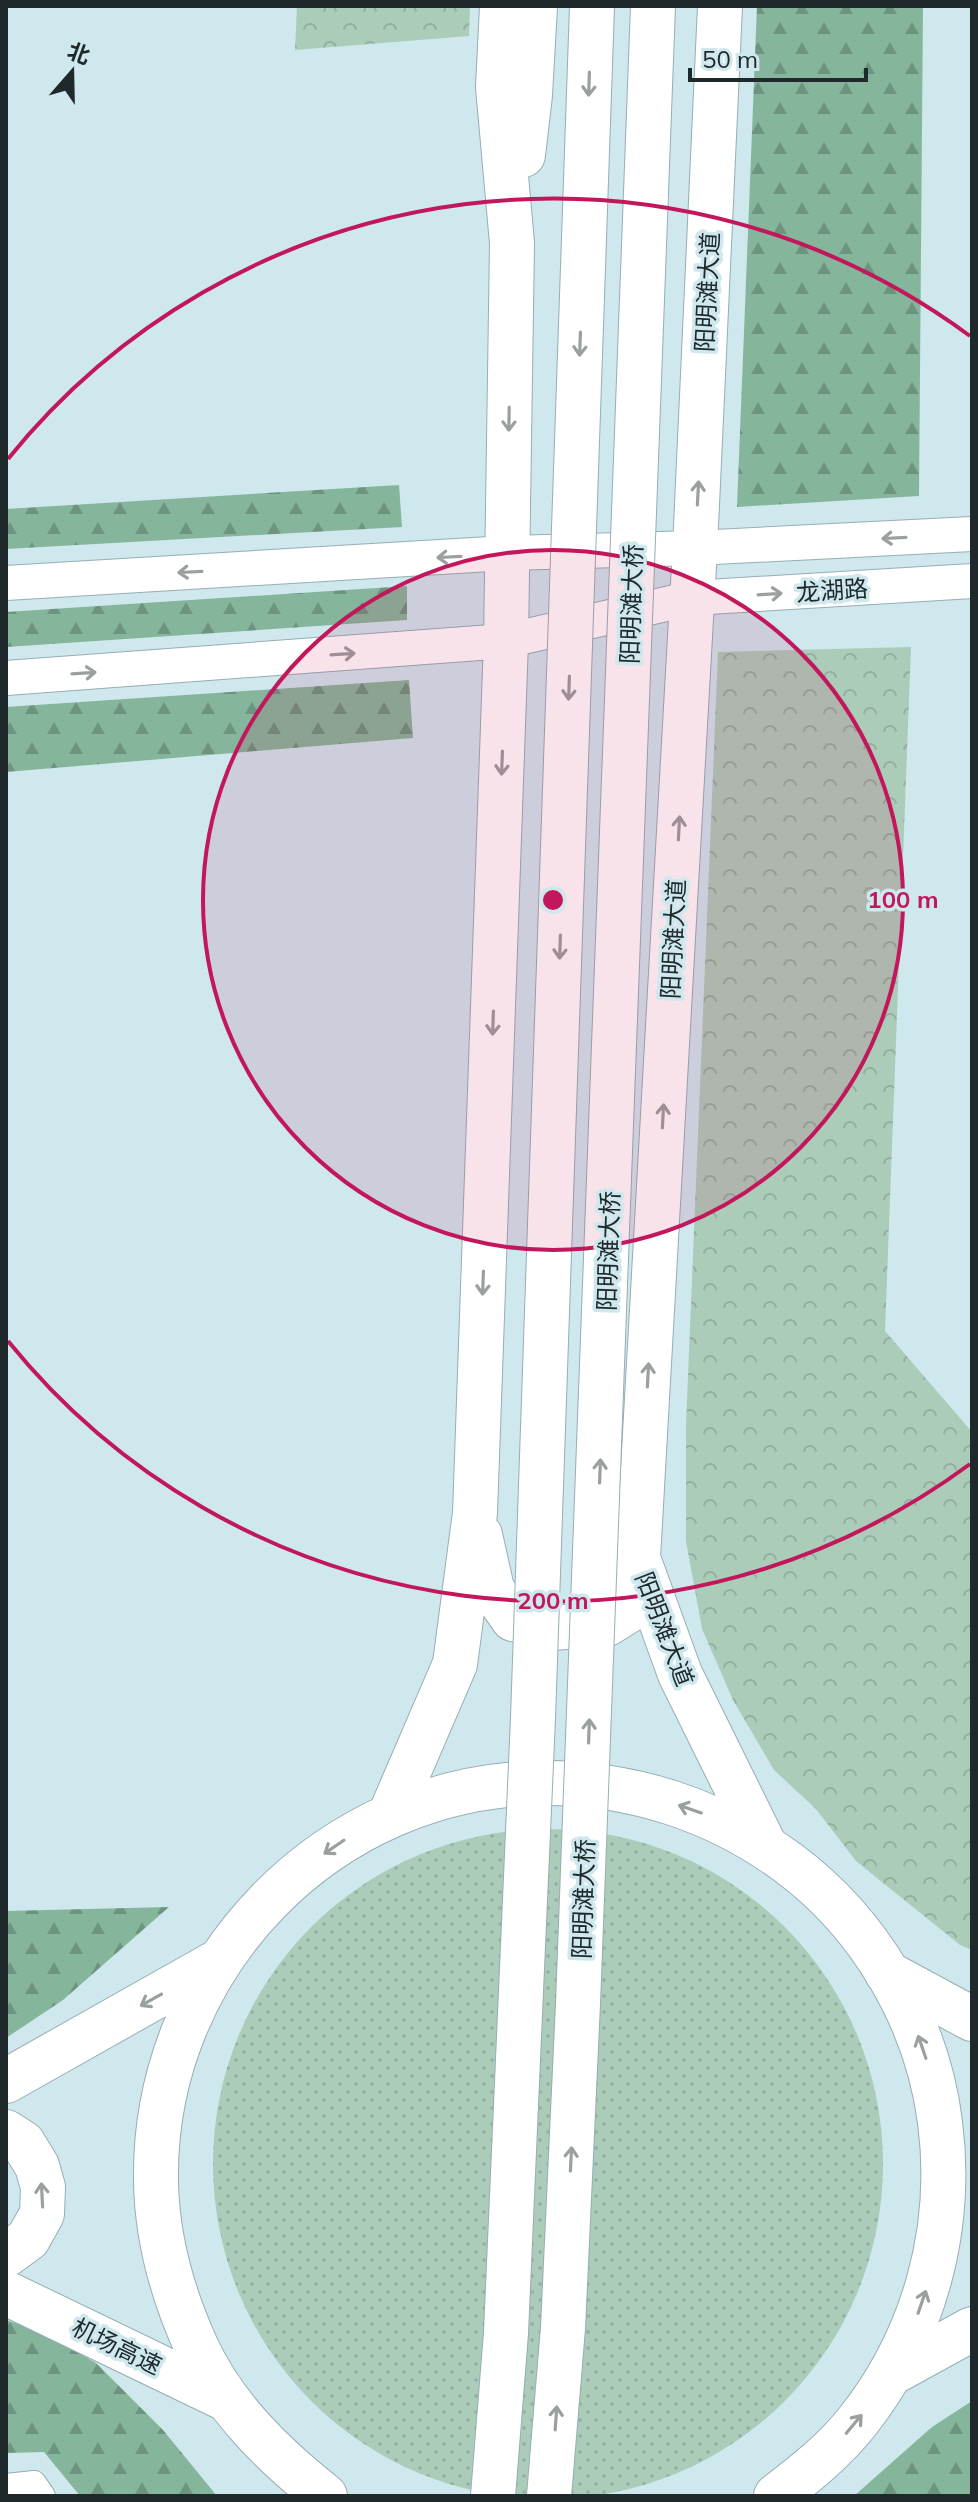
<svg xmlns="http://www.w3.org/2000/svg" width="978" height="2502" font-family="Mulish,'Noto Sans SC',sans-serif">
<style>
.grass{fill:url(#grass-dots)}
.forest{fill:url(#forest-firs)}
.park{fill:url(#park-crowns)}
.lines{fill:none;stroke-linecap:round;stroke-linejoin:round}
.street-casing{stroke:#95aeb4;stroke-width:26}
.secondary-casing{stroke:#95aeb4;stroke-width:36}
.highway-casing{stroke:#95aeb4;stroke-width:46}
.street{stroke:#fff;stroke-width:24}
.secondary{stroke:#fff;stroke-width:34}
.highway{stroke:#fff;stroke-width:44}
.highway-bridge-casing{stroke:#95aeb4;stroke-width:46;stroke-linecap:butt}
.highway-bridge{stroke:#fff;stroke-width:44}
.oneway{stroke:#9a9fa0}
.ring{fill:none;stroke:#c2185b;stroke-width:4}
.labels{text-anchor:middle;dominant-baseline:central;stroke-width:7;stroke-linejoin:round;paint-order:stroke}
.street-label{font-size:24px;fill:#1f292b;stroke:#cee8ee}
.centre{fill:#c2185b;stroke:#cee8ee;stroke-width:4}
.ring-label{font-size:24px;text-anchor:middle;font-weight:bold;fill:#c2185b;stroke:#cee8ee;stroke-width:7;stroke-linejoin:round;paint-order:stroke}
</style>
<defs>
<pattern id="grass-dots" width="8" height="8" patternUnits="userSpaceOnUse" patternTransform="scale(2)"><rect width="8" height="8" fill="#acccba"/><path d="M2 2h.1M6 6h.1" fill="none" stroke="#94afa0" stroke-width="1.8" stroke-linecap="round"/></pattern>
<pattern id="forest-firs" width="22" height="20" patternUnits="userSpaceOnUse" patternTransform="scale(2)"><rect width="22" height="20" fill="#85b69b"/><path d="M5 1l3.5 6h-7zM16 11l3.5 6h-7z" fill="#6c947f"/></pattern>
<pattern id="park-crowns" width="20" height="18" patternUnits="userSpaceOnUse" patternTransform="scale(2)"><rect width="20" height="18" fill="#acccba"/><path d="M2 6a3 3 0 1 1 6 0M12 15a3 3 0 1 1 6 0" fill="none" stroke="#94afa0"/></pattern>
</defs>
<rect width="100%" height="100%" fill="#cee8ee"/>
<path class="grass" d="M213 2164a335 335 0 1 1 670 0a335 335 0 1 1-670 0Z"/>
<path class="forest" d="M757 6H923L919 496 737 507Z
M399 485 402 527 6 549V509Z
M407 586V620L6 647V612Z
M409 680 413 738 6 772V707Z
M169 1907 63 2000 6 2038V1911Z
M6 2320 44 2333 96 2363 163 2430 217 2496H80L44 2452 6 2453Z
M972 2401V2496H854L932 2427Z"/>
<path class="park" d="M297 6H470L469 36 295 50Z
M911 647 885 1331 972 1432V1950L960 1945 856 1861 816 1809 774 1770 733 1700 702 1629 686 1541V1424L718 652Z"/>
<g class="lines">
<defs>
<path id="street" d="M6 2486 34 2483 43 2496"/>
<path id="secondary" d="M6 583 507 553 695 548 972 534
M6 678 506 641 692 598 972 581"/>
<path id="highway" d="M720 6 695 548 638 1558 680 1674 765 1846
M523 155 530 95 535 6
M480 1535 492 1589 513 1619 552 1628 607 1624 628 1611 638 1558
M390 1815 455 1664 475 1513 506 641 512 243 498 87 502 6
M887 1973 972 2019
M6 2081 219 1961
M6 2132 23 2143 37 2166 43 2187 42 2214 28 2239 6 2255
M6 2293 228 2400
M890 2374 972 2329
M325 2496C273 2455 224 2407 196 2346 173 2295 157 2238 156 2182 152 1966 329 1783 545 1783 633 1783 716 1810 787 1862 870 1923 927 2020 940 2122 954 2229 924 2338 857 2422 834 2451 805 2474 776 2496"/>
</defs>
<use href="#street" class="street-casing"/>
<use href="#secondary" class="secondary-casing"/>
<use href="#highway" class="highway-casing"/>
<use href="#street" class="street"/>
<use href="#secondary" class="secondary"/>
<use href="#highway" class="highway"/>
<defs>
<path id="highway-bridge" d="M493 2496 506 2333 533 1718 592 6
M549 2496 563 2328 578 2004 653 6"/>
</defs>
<use href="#highway-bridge" class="highway-bridge-casing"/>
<use href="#highway-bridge" class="highway-bridge"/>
</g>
<defs><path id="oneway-shaft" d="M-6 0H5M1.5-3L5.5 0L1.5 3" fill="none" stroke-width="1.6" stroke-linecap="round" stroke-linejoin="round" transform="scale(2)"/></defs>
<g class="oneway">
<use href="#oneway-shaft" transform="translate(589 84) rotate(92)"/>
<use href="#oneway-shaft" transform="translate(580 344) rotate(92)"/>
<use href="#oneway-shaft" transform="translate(509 419) rotate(91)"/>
<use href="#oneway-shaft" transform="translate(698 493) rotate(-87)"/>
<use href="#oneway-shaft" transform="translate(894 538) rotate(177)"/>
<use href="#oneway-shaft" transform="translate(449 557) rotate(177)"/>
<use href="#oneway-shaft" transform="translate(190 572) rotate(177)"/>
<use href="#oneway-shaft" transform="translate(770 594) rotate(-4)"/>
<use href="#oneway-shaft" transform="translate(343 654) rotate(-4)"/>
<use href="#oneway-shaft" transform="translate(84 673) rotate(-4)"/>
<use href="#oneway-shaft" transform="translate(569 688) rotate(92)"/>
<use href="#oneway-shaft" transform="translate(502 763) rotate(92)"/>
<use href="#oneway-shaft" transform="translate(679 828) rotate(-87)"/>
<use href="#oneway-shaft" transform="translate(560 947) rotate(92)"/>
<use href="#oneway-shaft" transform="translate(493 1023) rotate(92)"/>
<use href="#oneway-shaft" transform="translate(663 1116) rotate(-87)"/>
<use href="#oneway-shaft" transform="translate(483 1283) rotate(92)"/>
<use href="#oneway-shaft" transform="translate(648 1375) rotate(-87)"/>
<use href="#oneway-shaft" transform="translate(600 1471) rotate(-88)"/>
<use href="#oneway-shaft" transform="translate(589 1731) rotate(-88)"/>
<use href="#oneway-shaft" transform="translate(690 1809) rotate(-161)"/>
<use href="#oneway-shaft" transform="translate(334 1847) rotate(146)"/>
<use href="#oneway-shaft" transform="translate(151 2000) rotate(151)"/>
<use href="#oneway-shaft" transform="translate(922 2047) rotate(-109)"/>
<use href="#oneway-shaft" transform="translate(571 2159) rotate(-87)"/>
<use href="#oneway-shaft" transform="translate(42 2195) rotate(-93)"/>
<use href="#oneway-shaft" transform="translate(922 2302) rotate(-71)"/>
<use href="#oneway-shaft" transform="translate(556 2418) rotate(-86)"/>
<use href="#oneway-shaft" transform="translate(854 2424) rotate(-50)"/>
</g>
<circle cx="553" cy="900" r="350" fill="#c2185b" fill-opacity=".12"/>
<g class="ring">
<circle cx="553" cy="900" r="350"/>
<path d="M970 1464A701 701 0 0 1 8 1341M8 459A701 701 0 0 1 970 336"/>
</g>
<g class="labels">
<g class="street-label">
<text transform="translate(707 292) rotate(-87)">阳明滩大道</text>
<text transform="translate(832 590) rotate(-4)">龙湖路</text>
<text transform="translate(631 604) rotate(-88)">阳明滩大桥</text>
<text transform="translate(673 939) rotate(-87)">阳明滩大道</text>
<text transform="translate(608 1251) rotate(-88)">阳明滩大桥</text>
<text transform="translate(665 1629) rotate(69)">阳明滩大道</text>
<text transform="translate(583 1899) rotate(-88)">阳明滩大桥</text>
<text transform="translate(117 2346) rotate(26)">机场高速</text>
</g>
</g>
<circle cx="553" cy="900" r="12" class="centre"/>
<g class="ring-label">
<text x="903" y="908">100 m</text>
<text x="553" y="1609">200 m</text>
</g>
<rect width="978" height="2502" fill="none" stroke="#1f292b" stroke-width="16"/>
<g transform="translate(72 72) rotate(20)" stroke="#cee8ee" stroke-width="6" paint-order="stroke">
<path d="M0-6L14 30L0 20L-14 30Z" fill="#1f292b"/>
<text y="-12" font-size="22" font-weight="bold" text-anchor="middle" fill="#1f292b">北</text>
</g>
<path d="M690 68v12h176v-12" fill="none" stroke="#1f292b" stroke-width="4"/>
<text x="702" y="68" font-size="24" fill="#1f292b" stroke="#cee8ee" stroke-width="6" paint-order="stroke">50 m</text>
</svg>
